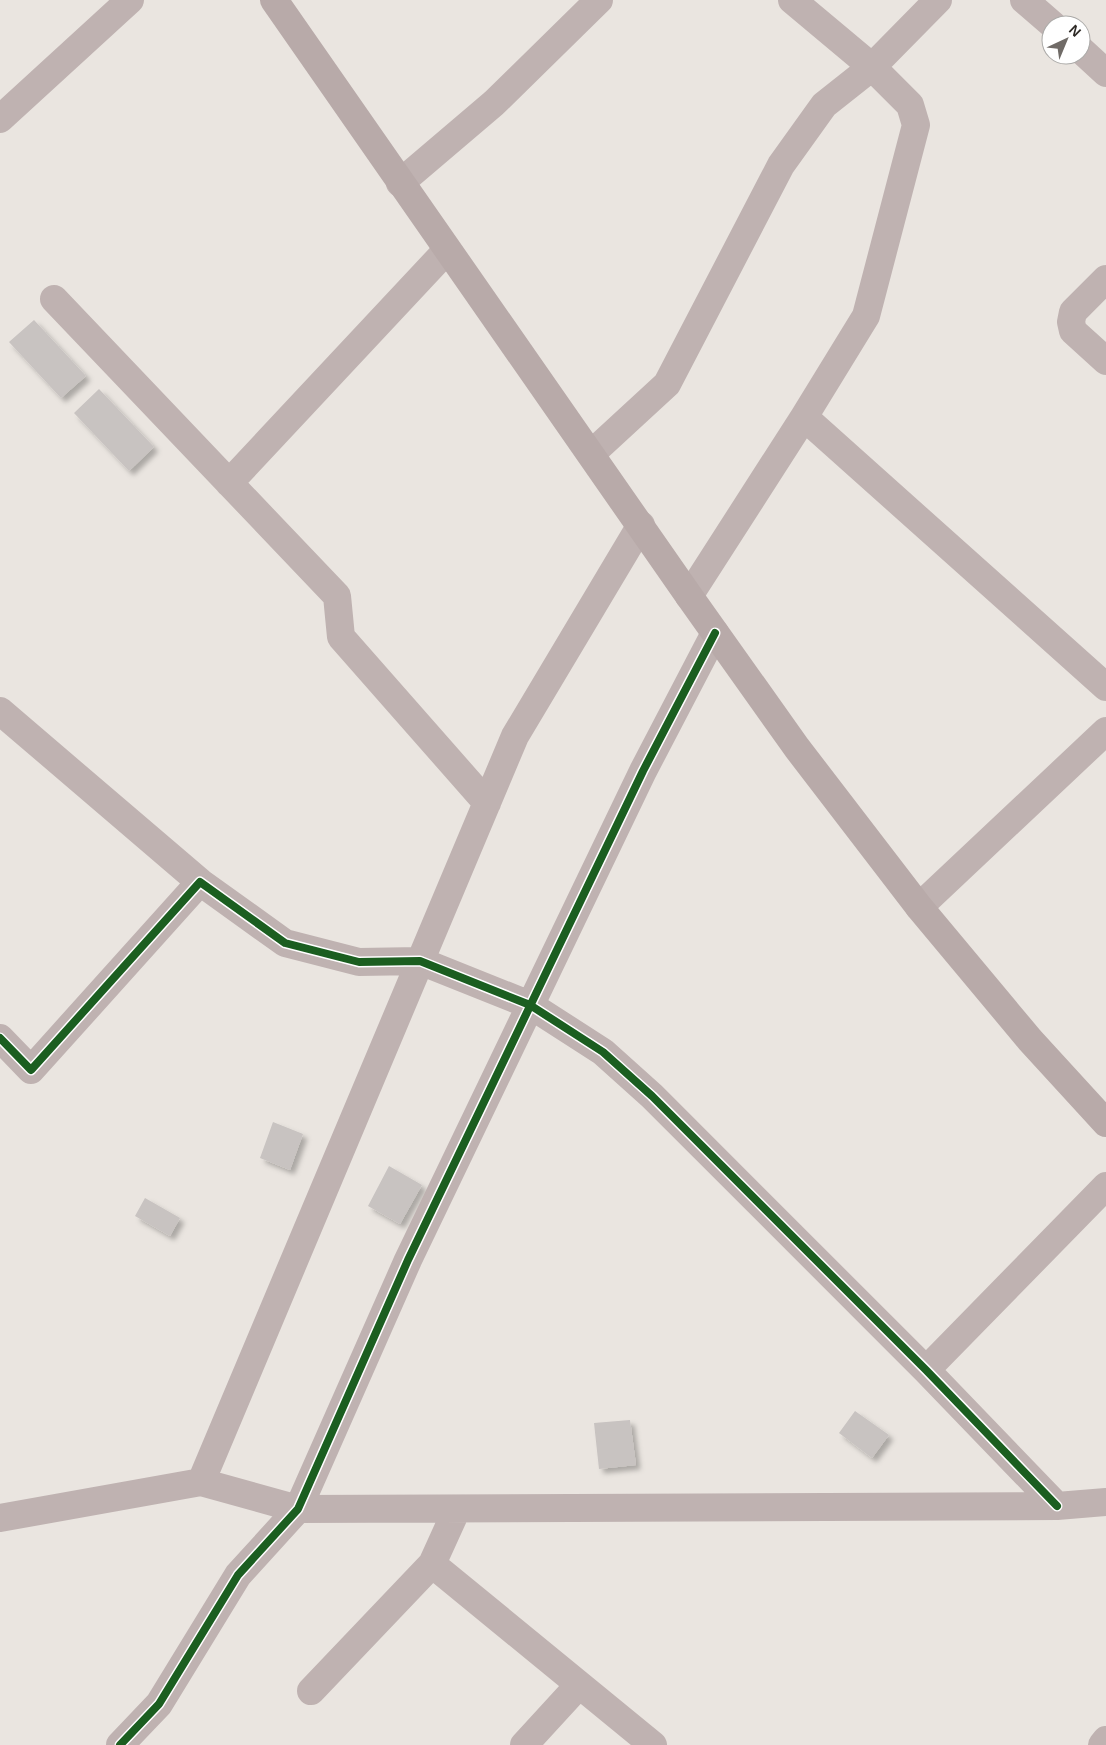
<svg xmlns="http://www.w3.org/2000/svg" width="1106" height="1745" font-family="Helvetica,sans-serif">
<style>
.building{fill:#c8c3c1;filter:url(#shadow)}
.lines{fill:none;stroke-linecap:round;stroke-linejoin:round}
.minor{stroke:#bfb2b1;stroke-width:28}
.major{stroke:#b8aaa9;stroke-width:28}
.cycleway-casing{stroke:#fff;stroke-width:11}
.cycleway{stroke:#1b5e20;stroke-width:8}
</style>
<defs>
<filter id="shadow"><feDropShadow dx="4.5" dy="4.5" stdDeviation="2.5" flood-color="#0004"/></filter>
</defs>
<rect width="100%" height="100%" fill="#eae5e0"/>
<path class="building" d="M34 320 86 376 61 398 9 342Z
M99 389 154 447 129 471 74 413Z
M273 1122 303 1134 290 1170 260 1158Z
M389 1166 422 1185 400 1224 368 1206Z
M145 1198 180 1218 170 1236 135 1216Z
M855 1411 889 1435 872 1458 839 1433Z
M630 1420 636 1465 599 1469 594 1423Z"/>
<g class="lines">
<path class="minor" d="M1024 0 1053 25
M1081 50 1106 73
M0 119 130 0
M400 183 494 103 599 0
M1106 279 1073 312 1071 322 1073 331 1106 361
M54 299 337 596 341 637 487 803
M804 417 1106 687
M591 454 667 384 781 165 824 105 872 67 792 0
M229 483 447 250
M689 596 804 417 866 316 916 125 910 105 872 67 938 0
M0 711 200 882
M919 907 1106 731
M0 1038 31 1070 200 882 285 943 359 962 420 961 530 1005 603 1052 652 1096 926 1370 1057 1506
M926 1370 1106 1186
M201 1482 515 736 641 525
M0 1518 201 1482 298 1509 1057 1506 1106 1502
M432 1564 653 1745
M311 1691 432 1564 457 1509
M120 1745 159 1704 238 1575 298 1509 408 1260 643 771 715 633
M524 1745 579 1685
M1102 1745 1106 1740"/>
<path class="major" d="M274 0 689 596 797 748 919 907 1030 1040 1106 1123"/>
<defs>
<path id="cycleway" d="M0 1038 31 1070 200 882 285 943 359 962 420 961 530 1005 603 1052 652 1096 926 1370 1057 1506
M120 1745 159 1704 238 1575 298 1509 408 1260 643 771 715 633"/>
</defs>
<use href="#cycleway" class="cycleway-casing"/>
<use href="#cycleway" class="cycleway"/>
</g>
<g transform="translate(1066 40) rotate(44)"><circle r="24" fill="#ffffff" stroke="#abaaa8"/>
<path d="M0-4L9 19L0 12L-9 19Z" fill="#706b67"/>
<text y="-8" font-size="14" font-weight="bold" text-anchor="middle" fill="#2e2a26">N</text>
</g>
</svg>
